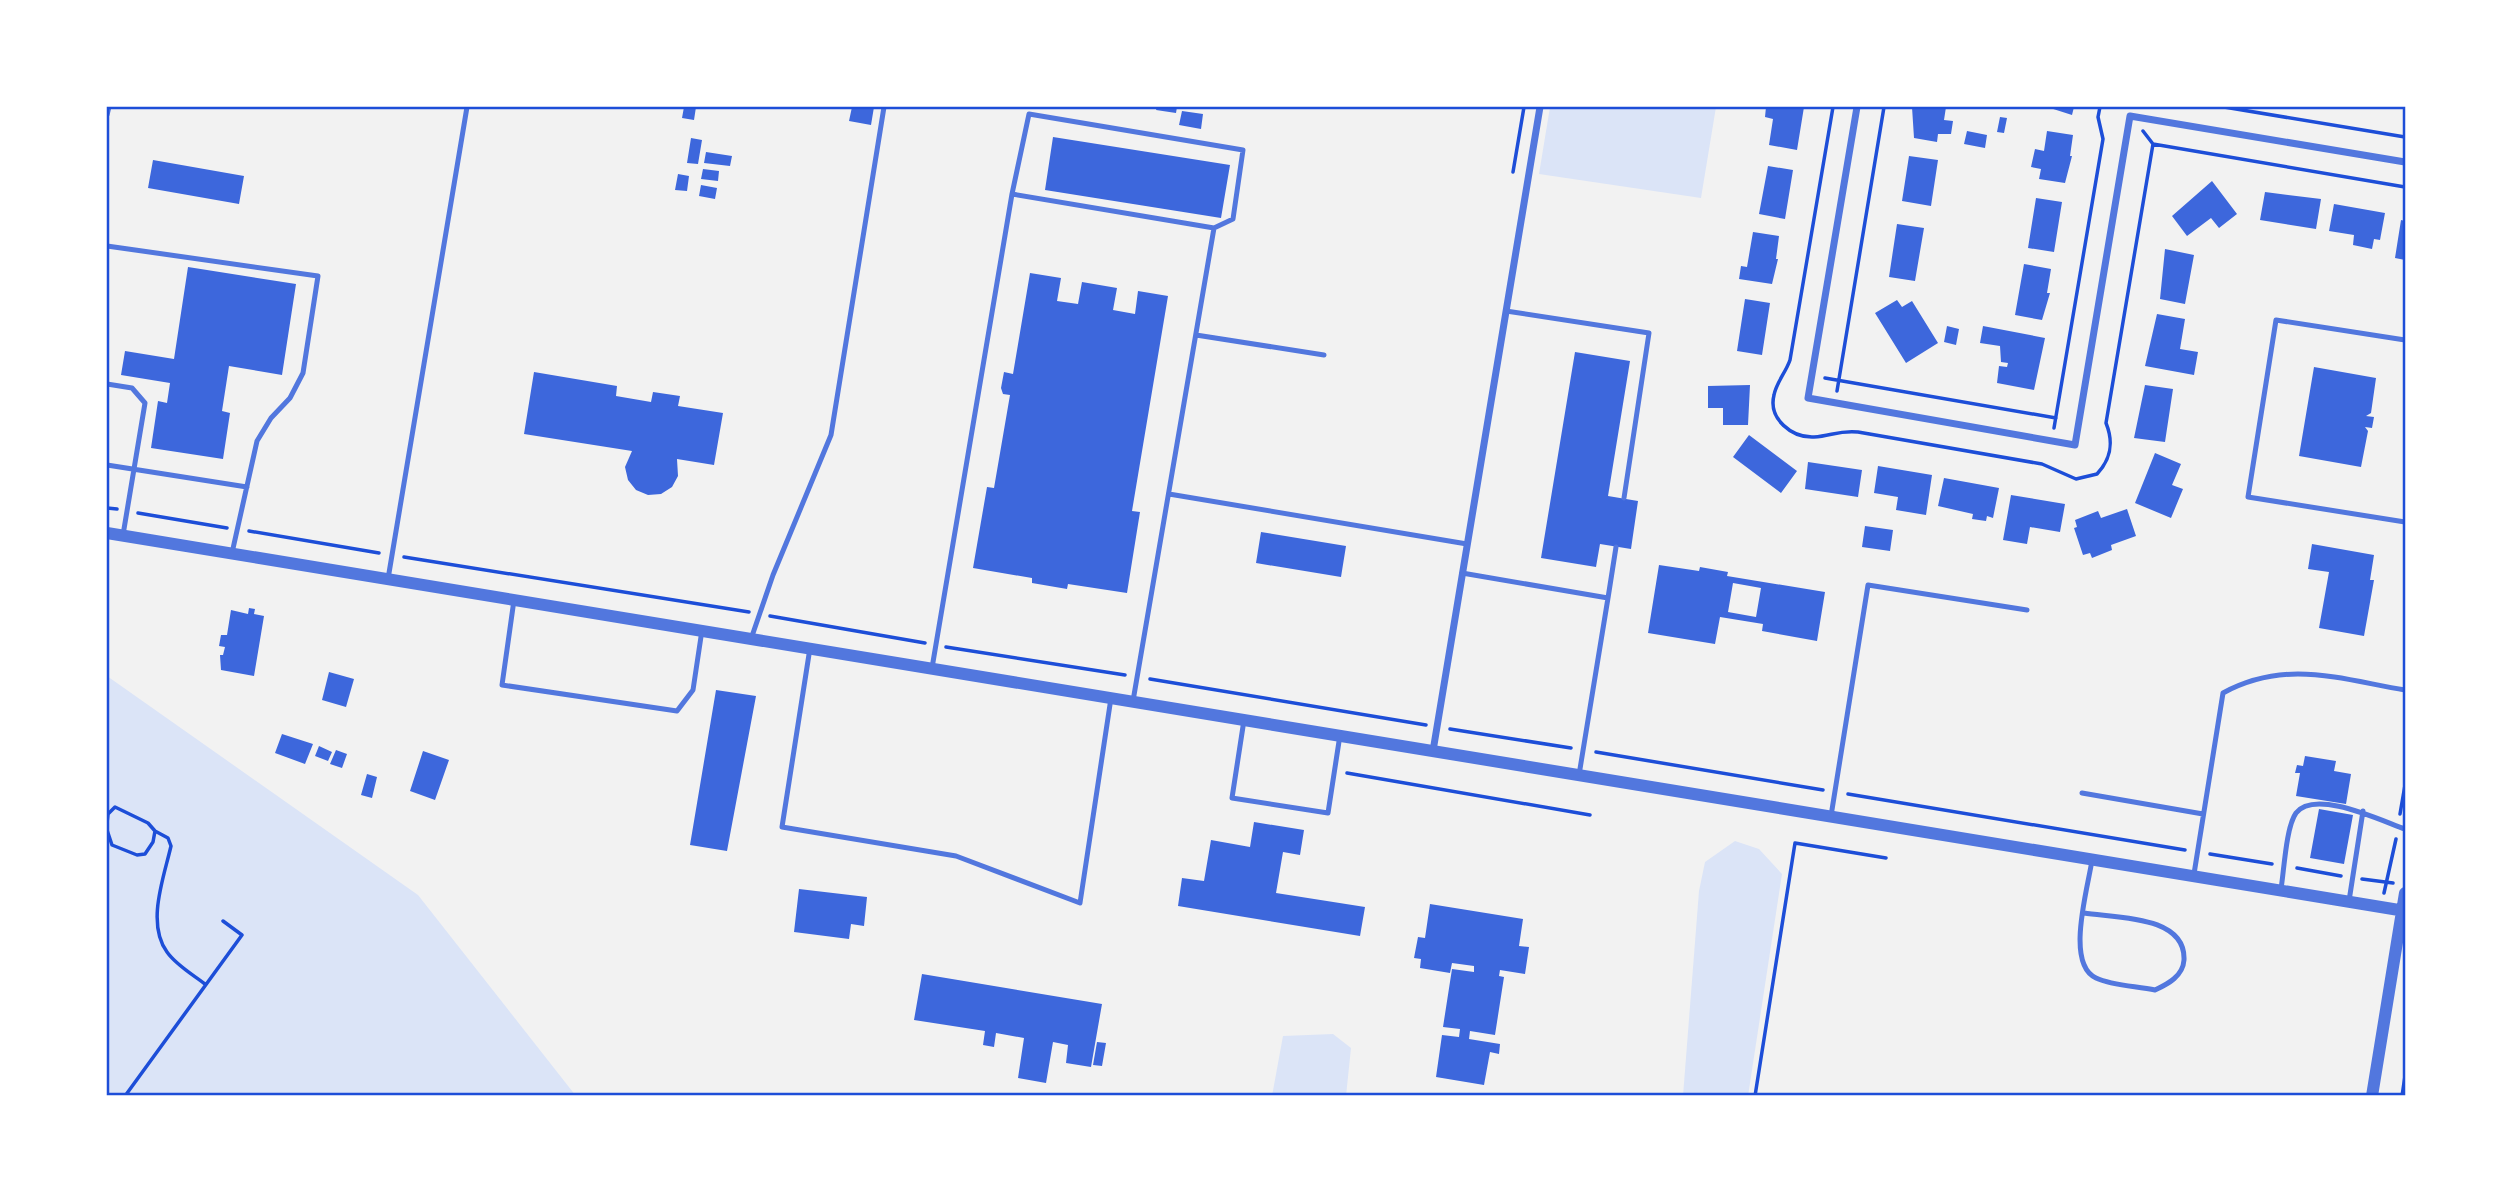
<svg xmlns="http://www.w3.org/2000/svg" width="2512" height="1203" font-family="'Work Sans',sans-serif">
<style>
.green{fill:#dbe4f7}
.building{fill:#3d67dc;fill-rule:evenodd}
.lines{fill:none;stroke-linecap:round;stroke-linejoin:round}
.path{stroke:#1d4ed8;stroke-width:3.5}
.service{stroke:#5277de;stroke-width:5}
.minor{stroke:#5277de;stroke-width:7}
.tertiary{stroke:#5277de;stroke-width:12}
.neatline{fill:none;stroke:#1d4ed8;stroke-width:2.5}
</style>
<rect width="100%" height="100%" fill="#f2f2f2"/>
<path class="green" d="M1550 107H1716L1701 198 1539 174Z
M107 676 418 895 576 1096H107Z
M1735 841 1759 849 1782 874 1748 1096H1683L1699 891 1705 862Z
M1333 1034 1351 1048 1346 1096H1272L1283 1036Z"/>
<path class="building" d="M684 107H696L694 120 682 118Z
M852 107H874L871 125 849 121Z
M1157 107H1177L1176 113 1156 110Z
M1766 107H1804L1797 150 1769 145 1773 119 1765 117Z
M1912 107H1946L1944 120 1953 121 1951 134H1938L1937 142 1914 138Z
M2047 107H2074L2072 115Z
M1182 111 1203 114 1201 129 1179 125Z
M2000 117 2007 118 2004 133 1997 132Z
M1967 131 1987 135 1985 148 1964 144Z
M2047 131 2073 135 2070 156H2072L2065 183 2039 179 2041 169 2031 167 2035 149 2044 151Z
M1053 137 1230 165 1221 218 1045 190Z
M691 138 702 140 698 164 687 163Z
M706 152 732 156 730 166 704 163Z
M1909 156 1938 160 1931 206 1902 201Z
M153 160 244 176 239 204 148 188Z
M1768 166 1793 170 1785 219 1759 214Z
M703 169 719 171 718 181 701 179Z
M678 174 689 176 687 191 675 190Z
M2212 181 2237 214 2219 228 2211 218 2187 236 2172 216Z
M701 185 717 188 715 199 699 196Z
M2265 192 2321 199 2316 229 2260 220Z
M2036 198 2062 202 2054 252 2028 248Z
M2334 204 2385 213 2380 240 2374 239 2372 249 2353 245 2354 235 2329 231Z
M2401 220 2405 221V260L2395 258Z
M1897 224 1924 228 1915 281 1889 277Z
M1753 232 1779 236 1776 259H1778L1772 284 1739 279 1741 266 1747 267Z
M2165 249 2194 255 2185 304 2160 299Z
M2024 264 2051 269 2047 293H2050L2042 320 2015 315Z
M188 267 296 284 282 375 229 366 222 411 230 413 223 459 151 448 158 401 167 403 170 383 121 375 125 351 174 359Z
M1030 273 1061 278 1057 301 1078 304 1082 282 1117 288 1113 310 1135 314 1138 291 1168 296 1132 511 1140 512 1127 593 1068 584 1067 589 1032 583V578L973 568 987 487 994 488 1010 395 1003 394 1001 388 1004 372 1013 374Z
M1745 299 1770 303 1762 355 1737 351Z
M1897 300 1902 307 1912 301 1938 343 1906 363 1875 313Z
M2157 314 2185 319 2180 349 2198 352 2194 375 2145 366Z
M1947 326 1959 329 1956 345 1944 342Z
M1983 326 2045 338 2034 390 1997 383 1999 366 2007 367 2008 363 2001 362 2000 346 1980 343Z
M1575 352 1630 361 1608 496 1638 501 1631 549 1600 544 1596 567 1541 558Z
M2314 367 2376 378 2371 413 2366 416 2374 417 2372 428 2365 427 2368 431 2361 467 2299 456Z
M534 372 617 386 616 396 651 402 653 392 680 396 678 406 723 413 714 465 677 459 678 476 672 487 661 494 648 495 636 490 628 480 625 467 632 451 524 434Z
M1750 385 1748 425H1723V408H1708V386Z
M2145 385 2173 389 2165 442 2134 438Z
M1749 435 1797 471 1781 493 1733 457Z
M2155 453 2181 464 2172 485 2183 489 2171 518 2135 503Z
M1808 462 1862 470 1858 497 1805 489Z
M1878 466 1932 475 1926 515 1896 510 1898 497 1874 493Z
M1944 478 1999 488 1993 518 1987 516 1986 521 1972 519 1973 514 1938 506Z
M2011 495 2065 504 2060 532 2030 527 2027 544 2003 540Z
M2127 509 2136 536 2111 545 2112 550 2092 558 2090 553 2083 555 2074 528 2077 527 2075 520 2098 511 2101 518Z
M1865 526 1893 530 1890 551 1862 547Z
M1261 532 1346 546 1341 577 1256 563Z
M2312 544 2374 555 2370 580H2374L2364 636 2319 628 2329 572 2308 569Z
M1659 565 1699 571 1700 567 1728 572 1727 576 1825 592 1817 641 1762 631 1763 624 1720 617 1715 644 1648 633ZM1733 583 1761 588 1756 617 1728 612Z
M249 608 255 609 254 614 264 616 254 676 221 670 220 655H223L225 647 219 646 221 635H227L231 610 248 614Z
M329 672 354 679 346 707 322 700Z
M716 690 756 696 727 851 690 845Z
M282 734 313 744 305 764 275 753Z
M319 746 332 752 328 761 315 756Z
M336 750 347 754 342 768 330 764Z
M423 751 449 760 435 800 410 791Z
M2305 756 2336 761 2334 771 2351 774 2346 804 2296 796 2300 773H2295L2297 765 2303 766Z
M367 774 377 777 372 798 361 795Z
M2319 809 2353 815 2344 864 2310 858Z
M1254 822 1304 830 1300 855 1283 852 1276 893 1365 907 1360 936 1178 906 1182 878 1204 881 1211 840 1250 847Z
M799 889 867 897 864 926 851 924 849 939 794 932Z
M1430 904 1523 919 1519 946 1529 947 1525 974 1500 970 1499 976 1504 977 1495 1035 1470 1031 1469 1039 1500 1044 1499 1054 1490 1052 1484 1085 1436 1077 1442 1035 1459 1037 1460 1029 1443 1027 1452 969 1474 972V966L1452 963 1450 973 1420 968 1421 959 1414 958 1418 937 1425 938Z
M922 974 1102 1004 1091 1067 1066 1063 1068 1045 1053 1042 1046 1083 1018 1078 1024 1038 996 1033 994 1047 983 1045 985 1031 914 1020Z
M1097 1042 1106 1043 1102 1066 1093 1065Z"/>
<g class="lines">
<path class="path" d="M1833 107 1790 360C1786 372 1776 383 1774 395 1768 419 1792 438 1814 437 1831 436 1839 430 1858 432L2042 464 2076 479 2097 474C2111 459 2114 443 2106 423L2153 144 2143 131
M2224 107 2405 137
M2153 144 2405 187
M1513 172 1524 107
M1825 378 2056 418
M1837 391 1884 107
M2054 428 2103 139 2098 117 2100 107
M107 508 117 509
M138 513 227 528
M249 531 379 553
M404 557 749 612
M770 616 925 643
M946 647 1125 675
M1150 679 1426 725
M1450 729 1571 748
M1596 752 1823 790
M1347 773 1590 815
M1848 794 2185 850
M2400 814 2405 785
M107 823 108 814 115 807 148 823 155 831 153 842 145 854 137 855 112 845 107 830
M155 831 168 838 171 846C164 877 146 923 167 952 176 965 192 974 205 984
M2210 854 2272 864
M2297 868 2341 876
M2362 879 2393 883
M2384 893 2396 839
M125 1096 242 935 223 921
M1755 1096 1795 843 1886 858
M2402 1096 2405 1076"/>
<path class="service" d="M107 115 109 107
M1012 194 1029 114 1243 150 1233 219 1214 228
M107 246 318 276 303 373 290 398 271 418 257 441 232 553
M1506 311 1649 333 1624 498
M1196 335 1324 355
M2405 340 2276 320 2248 497 2405 522
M107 384 132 388 145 403 123 535
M107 465 247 487
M1169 494 1467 544
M1462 573 1608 598 1579 775
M388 579 467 107
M1608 598 1616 547
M514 600 502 685 677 711 693 690 702 630
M751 639 773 575 831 435 884 107
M810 648 782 827 956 856 1080 903 1111 698
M932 668 1012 194 1214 228 1133 701
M1244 720 1232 798 1328 813 1340 735
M2082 793 2203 814
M1831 816 1868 585 2027 610
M2194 874 2223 693C2286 659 2339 679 2405 690
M2281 889C2284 871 2286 827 2296 813 2315 788 2384 822 2405 829
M2349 901 2363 811
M2084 913C2115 918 2186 915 2184 960 2183 976 2168 984 2155 990 2137 986 2113 986 2096 978 2065 964 2088 888 2092 860"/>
<path class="minor" d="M1857 107 1808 398 2075 445 2130 116 2405 162
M1433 751 1540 107"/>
<path class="tertiary" d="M107 533 2405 911
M2372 1096 2405 893"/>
</g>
<rect width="2512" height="1203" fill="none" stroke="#ffffff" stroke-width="217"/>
<rect x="108" y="108" width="2296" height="986" class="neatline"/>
</svg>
